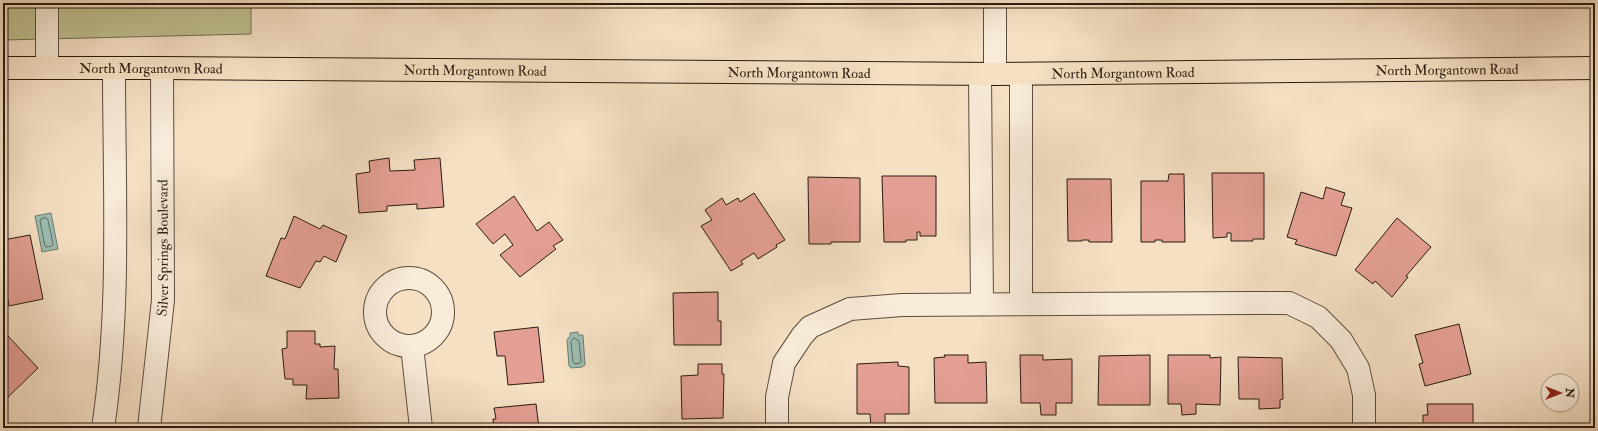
<svg xmlns="http://www.w3.org/2000/svg" width="1598" height="431" font-family="'IM FELL Double Pica',serif">
<style>
.green{fill:#c0c191;stroke:#746e52}
.water{fill:#9cbdb2;stroke:#6e7c72}
.lines{fill:none;stroke-linecap:round;stroke-linejoin:round}
.shore{stroke:#626c62;stroke-width:1}
.building{fill:#e49f94;stroke:#291b12}
.minor-casing{stroke:#5c4c3e;stroke-width:24}
.major-casing{stroke:#291b12;stroke-width:24}
.minor{stroke:#f8ebd9;stroke-width:22}
.major{stroke:#f5e0c4;stroke-width:22}
.labels{text-anchor:middle;dominant-baseline:central;stroke-width:4;stroke-linejoin:round;paint-order:stroke}
.street-label{font-size:14px;fill:#291b12;stroke:#f8ebd9}
</style>
<rect width="100%" height="100%" fill="#f5e0c4"/>
<filter id="stains"><feTurbulence type="fractalNoise" baseFrequency=".005" numOctaves="4"/><feColorMatrix values="0 0 0 0 .2 0 0 0 0 .09 0 0 0 0 .02 0 0 0 .5 -.17"/></filter>
<radialGradient id="worn" r=".72"><stop offset=".6" stop-color="#630" stop-opacity="0"/><stop offset="1" stop-color="#630" stop-opacity=".3"/></radialGradient>
<path class="green" d="M3 3H251V34L3 40Z"/>
<path class="water" d="M51 213 58 249 42 252 35 216Z
M578 332V335H583L585 365 582 367 571 368 569 366 567 340 570 336V333Z"/>
<g class="lines">
<path class="shore" d="M46 218 48 220 53 244 52 246 47 247 45 246 40 221 41 219Z
M574 338 579 341 581 361 580 363 575 364 573 362 571 342Z"/>
</g>
<path class="building" d="M389 158 390 171 415 170 414 160 440 158 444 207 417 209V204L387 206V211L359 213 356 174 370 172 369 161Z
M1212 173H1264V239H1253V241H1231V233H1227V237L1213 238Z
M1169 174H1184L1185 242H1162V240H1155V242H1141V181H1168Z
M882 176H936V236H920V232H917V240H906V242H884Z
M808 177 860 178V242H831V244H809Z
M1067 179H1111L1112 242H1089V240H1082V241H1068Z
M1326 187 1345 193 1341 205 1352 208 1336 256 1295 244 1297 240 1287 237 1301 192 1323 199Z
M754 193 785 240 776 245 777 247 758 259 754 253 741 261 743 264 731 271 701 226 712 220 705 210 722 198 726 205 738 198 740 202Z
M514 196 537 231 549 222 563 240 553 246 556 249 520 277 500 255 513 245 505 234 493 244 476 224Z
M294 216 320 229 323 225 347 236 336 262 324 256 320 262 316 261 300 288 266 276 281 238 285 239Z
M1397 218 1431 247 1406 276 1408 277 1392 297 1375 281 1373 284 1355 270Z
M30 235 43 299 9 306 3 274V240Z
M718 292V321H721V345H674L673 293Z
M1459 324 1471 374 1425 386 1419 364 1423 363 1415 335Z
M538 327 544 382 508 385 505 356H497L494 332Z
M287 331H315V344H320V347L335 346 334 369H338L339 398 306 399 307 385H293V379H285L282 349 287 348Z
M8 336 38 368 3 402V341Z
M944 355H968V363L986 362 987 403H935L934 358 945 357Z
M1020 355H1043V360L1072 359V403H1056V415H1041L1040 403H1021Z
M1150 355V405H1098L1099 356Z
M1168 355H1210V358L1221 357 1220 405 1196 404V414L1182 415 1181 404H1168Z
M1238 357 1282 358 1283 399 1280 400V408L1259 409V399H1239Z
M898 362V366L909 367V414H885V426L871 427 870 414H857V364Z
M698 364H722V374H724L723 418 682 419 681 376 698 375Z
M536 404 539 428H494L493 419H496L494 408Z
M1427 404H1473V428H1423V415H1428Z"/>
<g class="lines">
<defs>
<g id="minor">
<path d="M47 3V68"/>
<path d="M995 3V74"/>
<path d="M980 74 982 304"/>
<path d="M1021 74V304"/>
<circle cx="409" cy="312" r="34"/>
<path d="M412 346 421 428"/>
<path d="M103 428C121 309 114 188 114 68"/>
<path id="s1" d="M149 428 163 300 162 68"/>
<path d="M777 428V397L784 363 802 336 810 327 850 309 902 305 1249 303H1289L1318 317 1341 340 1358 368 1364 395V428"/>
</g>
<g id="major">
<path id="s2" d="M3 68H162L995 74 1595 68"/>
</g>
</defs>
<use href="#minor" class="minor-casing"/>
<use href="#major" class="major-casing"/>
<use href="#minor" class="minor"/>
<use href="#major" class="major"/>
</g>
<g class="labels">
<g class="street-label">
<text stroke="none"><textPath href="#s2" startOffset="148">North Morgantown Road</textPath></text>
<text stroke="none"><textPath href="#s2" startOffset="472">North Morgantown Road</textPath></text>
<text stroke="none"><textPath href="#s2" startOffset="1444">North Morgantown Road</textPath></text>
<text stroke="none"><textPath href="#s2" startOffset="796">North Morgantown Road</textPath></text>
<text stroke="none"><textPath href="#s2" startOffset="1120">North Morgantown Road</textPath></text>
<text stroke="none"><textPath href="#s1" startOffset="181">Silver Springs Boulevard</textPath></text>
</g>
</g>
<rect width="1598" height="431" fill="none" stroke="#f5e0c4" stroke-width="16"/>
<rect x="4" y="4" width="1590" height="423" fill="none" stroke="#291b12" stroke-width="2"/>
<rect x="8" y="8" width="1582" height="415" fill="none" stroke="#291b12"/>
<g transform="translate(1560 393) rotate(90)"><circle r="19" fill="#f8ebd9" stroke="#a59889"/>
<path d="M0-3L7 15L0 10L-7 15Z" fill="#8f2418"/>
<text y="-6" font-size="11" font-weight="bold" text-anchor="middle" fill="#291b12">N</text>
</g>
<rect width="100%" height="100%" filter="url(#stains)"/>
<rect width="100%" height="100%" fill="url(#worn)"/>
</svg>
